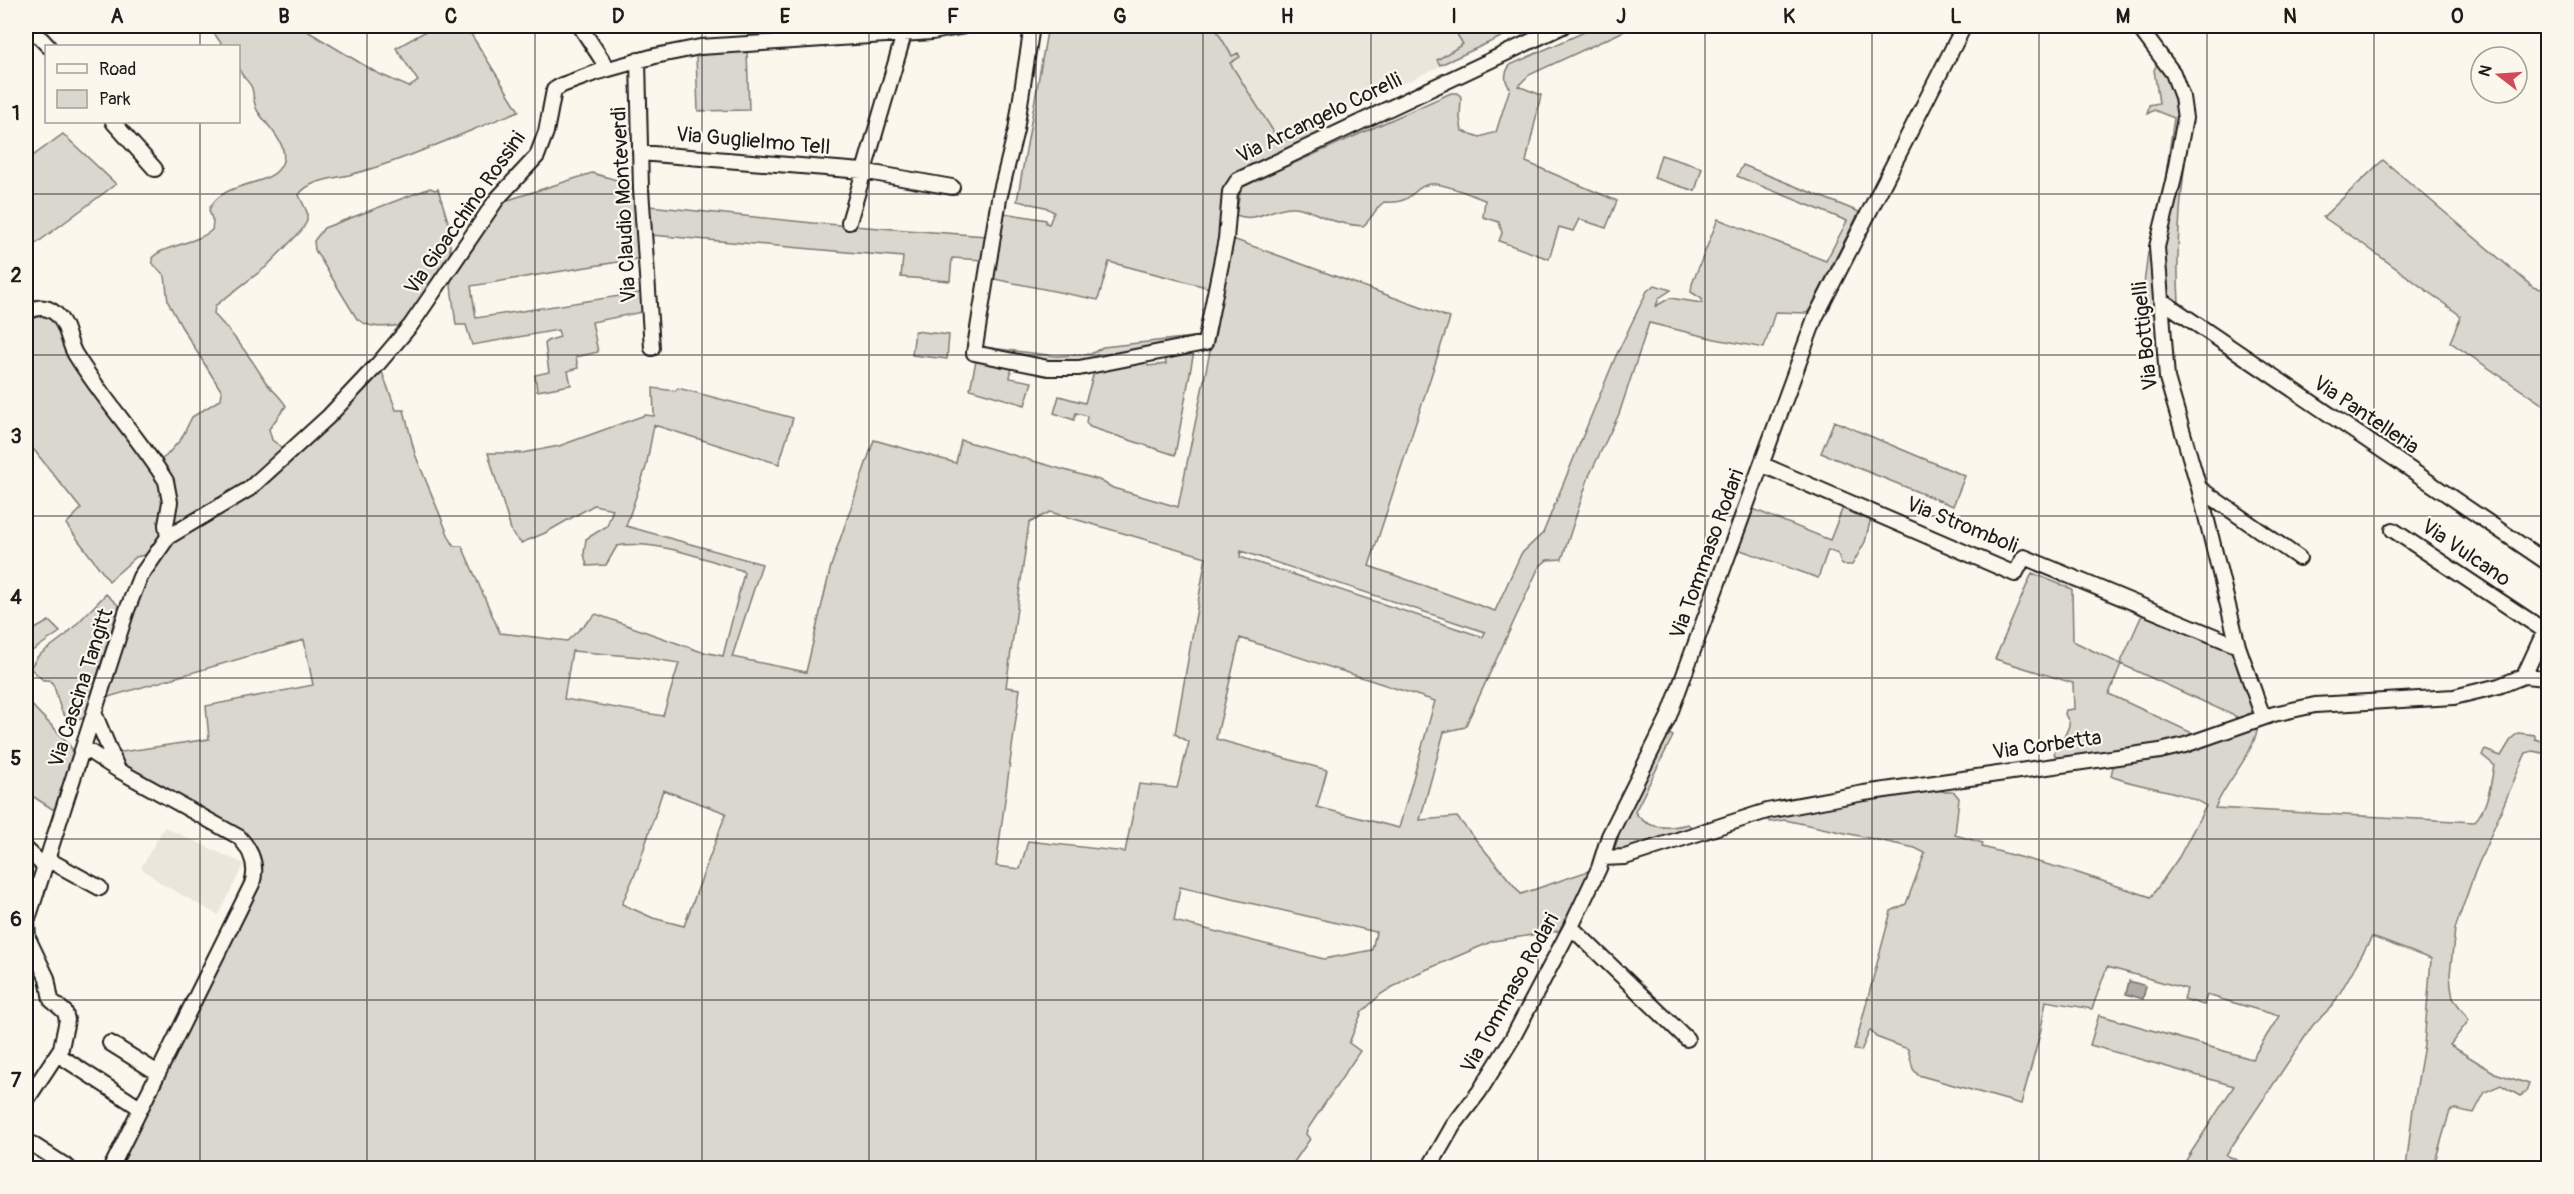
<svg xmlns="http://www.w3.org/2000/svg" width="2574" height="1194" font-family="Pangolin,sans-serif">
<style>
.built{fill:#eae6dc}
.green{fill:#dad7ce;stroke:#7b7a75;stroke-width:1.5;fill-rule:evenodd}
.water{fill:#afaca5;stroke:#74726e;stroke-width:1.5}
.lines{fill:none;stroke-linecap:round;stroke-linejoin:round}
.minor-casing{stroke:#1c1c1c;stroke-width:18}
.minor{stroke:#fbf7ec;stroke-width:14}
.grid{fill:none;stroke:#1c1c1c;stroke-width:1.5;stroke-opacity:0.55}
.labels{text-anchor:middle;dominant-baseline:central;stroke-width:4.5;stroke-linejoin:round;paint-order:stroke}
.street-label{font-size:21px;fill:#1c1c1c;stroke:#fbf7ec}
.neatline{fill:none;stroke:#1c1c1c;stroke-width:2}
.grid-label{font-size:20px;text-anchor:middle;font-weight:bold;fill:#1c1c1c}
</style>
<rect width="100%" height="100%" fill="#fbf7ec"/>
<filter id="ink" filterUnits="userSpaceOnUse"><feTurbulence type="fractalNoise" baseFrequency=".0167" numOctaves="2"/><feDisplacementMap in="SourceGraphic" scale="12" xChannelSelector="R" yChannelSelector="G"/><feConvolveMatrix kernelMatrix="1 2 1 2 8 2 1 2 1" color-interpolation-filters="sRGB"/></filter>
<g filter="url(#ink)">
<path class="built" d="M1048 26H1525L1280 142 1045 208 1017 201Z
M164 827 244 864 218 915 162 884 141 868Z"/>
<path class="green" d="M209 26H299L377 73 409 87 418 81 396 48 435 26H466L519 111C463 133 407 160 349 175 334 178 307 181 299 195L307 212V221L302 230 266 267 215 306 214 314C234 335 250 356 265 381 271 390 279 394 286 406L269 429 272 440 296 457 340 415 378 371 382 372 396 410H404L415 454 449 537 454 546H462L500 633 567 641 596 614 699 651 723 656 744 573 741 570C704 559 655 539 617 546L606 565 587 566 584 554 586 539 607 526 613 509 594 505 545 533 521 543 512 533 488 453H522L559 446 645 415 654 416 653 388 675 391 678 388 793 418 779 464 654 425 646 467 626 526 762 564 732 657 806 672 831 566 874 440 956 463 961 440 1099 480 1113 488 1178 507 1233 239 1450 318 1369 566 1495 611 1521 554 1543 533 1615 358 1647 291 1655 285 1671 290 1659 298 1656 306 1670 298 1702 303V299L1691 292 1692 284 1718 219 1826 261 1847 221 1737 176 1743 165 1859 212 1811 307 1807 313 1775 312 1764 348 1715 339 1649 323 1619 414 1589 476 1562 559 1547 560 1539 567 1465 727 1444 732 1420 820 1457 817 1521 894 1591 870 1559 931 1493 941 1409 977 1381 994 1362 1012 1349 1043 1360 1051 1307 1130 1306 1134 1310 1139 1294 1162 1293 1168H116L193 1020 259 879 253 852 121 769 114 753 209 739 206 706 313 685 304 640 105 698 146 558 145 555 136 557 109 581 66 524 81 509 26 440V318L47 311 153 465 166 456 181 439 192 417 221 399 222 392 181 326 168 302 165 276 153 264 152 258C161 246 196 244 212 230L213 222 209 210C220 182 263 187 278 170 296 149 267 127 257 110 253 102 254 96 252 88 249 81 241 76 239 69 237 63 239 53 238 46H223ZM1050 512 1206 557 1175 734 1189 742 1177 788 1139 784 1125 852 1028 841 1020 869 996 866 1020 689 1006 687 1029 523ZM1241 551 1485 632 1483 637 1240 557ZM1240 638 1435 701 1399 828 1317 807 1327 770 1216 739ZM572 651 641 657 679 663 663 716 564 699ZM663 790 726 813 684 926 653 918 622 904 638 867ZM1180 887 1376 932 1372 950 1324 959 1174 921Z
M774 26H860L862 31 788 33Z
M1048 26H1214L1232 56 1238 53 1240 57 1230 63 1280 142 1321 122 1325 131 1253 166 1230 192 1214 289 1109 262 1098 300 994 279 1004 213 1046 220V223L1049 224 1054 212 1045 207 1017 201Z
M1452 26H1525L1440 65 1437 60 1463 44Z
M1598 26H1635L1529 75 1518 86 1541 95 1526 162 1617 201 1606 228 1579 219 1573 231 1559 227 1549 259 1499 241 1502 233 1499 222 1483 217 1485 200C1473 196 1442 182 1431 184 1412 186 1414 205 1384 202 1375 208 1372 219 1363 226 1350 225 1338 223 1326 218 1316 214 1306 208 1295 207 1273 205 1258 224 1236 215L1241 187 1451 93H1458L1461 97 1460 118 1462 131 1480 137 1496 132 1510 88C1504 80 1504 74 1510 65Z
M747 51 749 110 698 111 696 55Z
M2158 63 2169 69 2182 118 2168 190 2164 188 2174 118 2154 110 2147 114 2149 105 2159 103 2154 70Z
M2190 122C2182 184 2175 240 2179 302L2172 306 2162 299 2158 247Z
M63 134 116 184 26 251V161Z
M1661 155 1702 168 1695 191 1654 178Z
M2383 160 2533 287 2541 289 2548 286V408L2450 342 2461 316 2363 244 2323 217Z
M592 173 638 186 642 258 471 286 476 318 645 292 647 311 592 322 598 352 576 357 578 368 568 371 571 385 537 391 535 375 549 372 545 344 547 341 560 337 558 330 472 345 466 325H456L450 278 502 202Z
M430 188 435 190 438 189 449 225 451 269 411 325C390 325 375 332 357 319L315 250 314 241 324 228Z
M649 206 813 223 986 236 984 260 952 258 950 281 901 277 903 257 651 235Z
M2148 252H2156L2161 312 2155 315 2141 309Z
M915 331 949 335 947 359 912 355Z
M1202 336 1199 340 1066 366 986 353 983 347 1056 356 1091 354 1103 347Z
M1194 351 1175 455 1090 427 1086 423 1087 416 1076 413 1074 420 1054 413 1059 396 1085 403 1095 369 1146 360 1148 366 1166 364 1165 357Z
M976 361 1012 365 1010 378 1032 382 1025 405 970 389Z
M1834 421 1965 476 1953 506 1821 453Z
M1845 502 1872 514 1865 542 1852 565H1842L1838 554 1828 550 1818 578 1738 549 1753 509 1830 540Z
M2032 573 2072 589 2073 641 2120 664 2141 617 2147 613 2235 650 2256 711 2239 718 2121 664 2109 694 2190 732 2192 737 2175 743 2057 760 2054 753C2057 749 2071 727 2069 722 2068 719 2066 717 2065 714L2066 710 2074 709 2073 683 1995 659Z
M106 594 119 606 84 718C56 729 60 693 52 683 50 679 47 680 43 680L30 668 38 656 66 635Z
M49 621 60 632 26 655V634Z
M26 698C41 718 61 731 74 752L54 810 26 792Z
M2258 726C2253 757 2226 780 2215 808L2474 822C2488 808 2491 784 2494 765L2482 755 2485 750 2501 756 2512 738 2518 733 2535 735V739L2548 743V754L2533 751 2526 753 2521 764 2475 872 2455 929 2450 974 2451 987 2453 998 2469 1020 2450 1045 2495 1073 2529 1084 2526 1092 2520 1096 2501 1085 2485 1092 2474 1113 2455 1109 2450 1111 2433 1168H2406L2413 1108 2424 1045 2431 959 2372 937 2333 1005 2313 1025 2226 1155 2253 1168H2181L2234 1086 2090 1045 2099 1015 2252 1059 2279 1016 2207 995 2204 1005 2184 999 2187 989 2107 967 2092 1009 2046 1001 2040 1034 2021 1104 1918 1075 1913 1069 1908 1049 1876 1037 1870 1030 1861 1051 1854 1050 1891 911 1906 904 1925 853 1915 848 1785 820 1770 822 1767 819 1769 817 1933 788 1945 792H1954L1959 798 1955 835 1983 843 1982 847 2075 872 2151 897 2179 857 2206 806C2179 788 2141 789 2111 776L2113 766 2117 761 2199 745Z
M1667 733 1673 736 1635 812C1647 830 1669 829 1688 824L1692 828 1617 853 1614 850 1621 829Z"/>
<path class="water" d="M2129 981 2146 986 2143 999 2126 994Z"/>
<g class="lines">
<defs>
<path id="minor" d="M29 26 48 46
M580 26 608 69
M1032 26 1016 130 999 199 974 353 1048 368H1079L1205 343 1226 239 1230 192 1238 180 1563 26
M2138 26 2173 73 2182 97 2185 118 2173 182 2157 247 2167 378 2199 488 2238 646 2263 717
M638 60 641 189 652 348
M113 122 155 169
M640 153 862 171 952 187
M849 222 902 41 901 34
M2161 300 2548 563
M26 313C35 307 45 305 55 313 68 324 67 340 75 354 102 398 138 437 166 481L170 502 166 525 168 537
M1763 465 2015 574 2024 557 2238 646
M2199 488 2299 558
M2393 530 2545 631
M2524 676 2548 624
M95 715 118 770
M84 748 118 770 239 837C251 850 258 866 252 884L111 1168
M26 849 45 867
M1602 858 1625 857 1767 811 1864 793 2160 751 2185 745 2274 714 2315 705 2454 697 2499 686 2524 676 2548 678
M47 859 100 888
M1571 927 1687 1039
M110 1043 158 1073
M57 1054 140 1108
M26 1101 61 1048 67 1020 65 1012 51 1000 47 978 28 938 27 922 127 610 140 577 168 537 249 489 328 417 378 364 411 325 497 199 537 156 546 132 554 90 562 85 598 72 655 56 700 47 932 32 965 26
M26 1140 69 1168
M1429 1168 1453 1126 1479 1092 1512 1039 1571 927 1599 868 1609 836 1669 716 1815 318 1964 26"/>
</defs>
<use href="#minor" class="minor-casing"/>
<use href="#minor" class="minor"/>
</g>
</g>
<path class="grid" d="M200 26V46M367 26V1168M535 26V1168M702 26V1168M869 26V1168M1036 26V1168M1203 26V1168M1371 26V1168M1538 26V1168M1705 26V1168M1872 26V1168M2039 26V1168M2207 26V1168M2374 26V1168M200 122V1168M26 194H2548M26 355H2548M26 516H2548M26 678H2548M26 839H2548M26 1000H2548"/>
<g class="labels">
<g class="street-label">
<text transform="translate(1319 118) rotate(-26)">Via Arcangelo Corelli</text>
<text transform="translate(753 141) rotate(5)">Via Guglielmo Tell</text>
<text transform="translate(624 205) rotate(-93)">Via Claudio Monteverdi</text>
<text transform="translate(465 213) rotate(-55)">Via Gioacchino Rossini</text>
<text transform="translate(2145 336) rotate(-96)">Via Bottigelli</text>
<text transform="translate(2366 415) rotate(34)">Via Pantelleria</text>
<text transform="translate(1962 525) rotate(22)">Via Stromboli</text>
<text transform="translate(2466 553) rotate(34)">Via Vulcano</text>
<text transform="translate(1707 554) rotate(-70)">Via Tommaso Rodari</text>
<text transform="translate(81 688) rotate(-72)">Via Cascina Tangitt</text>
<text transform="translate(2047 745) rotate(-8)">Via Corbetta</text>
<text transform="translate(1510 993) rotate(-61)">Via Tommaso Rodari</text>
</g>
</g>
<rect width="2574" height="1194" fill="none" stroke="#fbf7ec" stroke-width="66"/>
<rect x="45" y="45" width="195" height="78" fill="#fbf7ec" stroke="#a29f99" stroke-width="1.5"/>
<rect x="57" y="64" width="30" height="9" fill="#fbf7ec" stroke="#a29f99" stroke-width="1.5"/>
<text x="99" y="75" font-size="18" fill="#1c1c1c">Road</text>
<rect x="57" y="90" width="30" height="18" fill="#dad7ce" stroke="#a29f99" stroke-width="1.5"/>
<text x="99" y="105" font-size="18" fill="#1c1c1c">Park</text>
<g transform="translate(2499 75) rotate(287)"><circle r="28" fill="#fbf7ec" stroke="#a29f99" stroke-width="1.5"/>
<path d="M0-4.5L10 22L0 15L-10 22Z" fill="#d1495b"/>
<text y="-9" font-size="16" font-weight="bold" text-anchor="middle" fill="#1c1c1c">N</text>
</g>
<rect x="33" y="33" width="2508" height="1128" class="neatline"/>
<g class="grid-label">
<text x="117" y="23">A</text>
<text x="284" y="23">B</text>
<text x="451" y="23">C</text>
<text x="618" y="23">D</text>
<text x="785" y="23">E</text>
<text x="953" y="23">F</text>
<text x="1120" y="23">G</text>
<text x="1287" y="23">H</text>
<text x="1454" y="23">I</text>
<text x="1621" y="23">J</text>
<text x="1789" y="23">K</text>
<text x="1956" y="23">L</text>
<text x="2123" y="23">M</text>
<text x="2290" y="23">N</text>
<text x="2457" y="23">O</text>
<text x="16" y="120">1</text>
<text x="16" y="282">2</text>
<text x="16" y="443">3</text>
<text x="16" y="604">4</text>
<text x="16" y="765">5</text>
<text x="16" y="926">6</text>
<text x="16" y="1087">7</text>
</g>
</svg>
